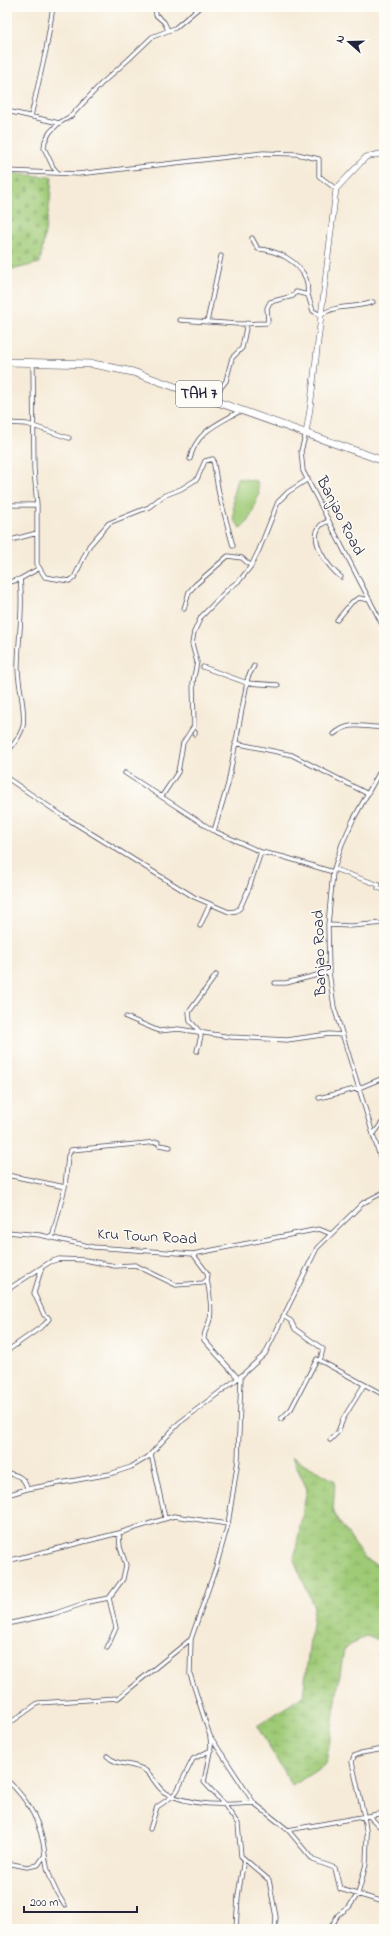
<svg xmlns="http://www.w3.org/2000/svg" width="391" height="1936" font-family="'Indie Flower',sans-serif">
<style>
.wetland{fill:url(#wetland-marsh);stroke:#607658}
.cemetery{fill:url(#cemetery-stones);stroke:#607658}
.park{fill:#9fca76;stroke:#607658}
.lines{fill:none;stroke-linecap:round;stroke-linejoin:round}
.street-casing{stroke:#424053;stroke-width:5}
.secondary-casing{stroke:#424053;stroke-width:6}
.highway-casing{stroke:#424053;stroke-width:8}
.street{stroke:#fff;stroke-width:3.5}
.secondary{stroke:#fff;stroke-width:5}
.highway{stroke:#fff;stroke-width:7}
.labels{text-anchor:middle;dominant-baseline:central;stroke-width:3;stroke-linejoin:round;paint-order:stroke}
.shield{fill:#fdfcf7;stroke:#646373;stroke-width:1}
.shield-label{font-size:15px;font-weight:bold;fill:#22223b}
.street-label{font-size:16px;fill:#22223b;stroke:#fdfcf7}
</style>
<defs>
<pattern id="wetland-marsh" width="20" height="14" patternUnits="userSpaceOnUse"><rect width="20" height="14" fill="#9fca76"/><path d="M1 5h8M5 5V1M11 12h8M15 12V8" fill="none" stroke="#89ad67"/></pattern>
<pattern id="cemetery-stones" width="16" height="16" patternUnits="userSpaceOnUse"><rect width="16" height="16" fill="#9fca76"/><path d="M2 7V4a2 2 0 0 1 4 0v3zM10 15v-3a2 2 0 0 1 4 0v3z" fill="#89ad67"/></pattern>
</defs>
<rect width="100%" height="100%" fill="#fdfcf7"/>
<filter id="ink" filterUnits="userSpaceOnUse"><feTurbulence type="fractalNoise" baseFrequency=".025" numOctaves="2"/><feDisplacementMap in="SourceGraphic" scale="8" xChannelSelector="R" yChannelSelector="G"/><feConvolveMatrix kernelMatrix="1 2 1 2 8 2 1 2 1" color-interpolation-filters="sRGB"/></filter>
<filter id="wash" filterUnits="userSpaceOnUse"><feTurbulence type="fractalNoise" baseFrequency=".012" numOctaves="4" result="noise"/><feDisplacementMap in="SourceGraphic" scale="16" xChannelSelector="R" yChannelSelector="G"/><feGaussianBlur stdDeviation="0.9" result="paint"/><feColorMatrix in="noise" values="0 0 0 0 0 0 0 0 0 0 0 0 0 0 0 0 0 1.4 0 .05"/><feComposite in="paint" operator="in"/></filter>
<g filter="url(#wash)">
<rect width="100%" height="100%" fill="#f6ebd8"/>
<path class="wetland" d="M292 1457 335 1481 333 1513 365 1559 384 1568V1642L366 1636 344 1649 326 1764 292 1786 257 1726 303 1696 314 1607 294 1560 307 1489Z"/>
<path class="cemetery" d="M7 173 52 177 50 201 40 263 7 271Z"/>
<path class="park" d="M237 478 257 481 259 494 249 521 241 528 234 520 233 494Z"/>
</g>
<g filter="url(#ink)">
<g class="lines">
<defs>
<path id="street" d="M155 7 156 15 164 22 168 30
M7 111 59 123
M31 116 46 50 53 7
M7 171 78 174 263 153 297 154 319 159V176L336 189
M58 173 53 167 44 148 45 141 50 132 59 123 71 116 101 84 129 59 152 37 175 28 200 7
M252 238 258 249C277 250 299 261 306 279 308 284 307 290 308 295
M180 320 238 324 267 323 268 321 267 308 270 302 293 296 296 292 308 295 313 311 321 315C335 304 356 309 373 302
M207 322 221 256
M33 363 34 469 37 505V564L45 577 69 581 74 578 89 546 109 523 149 507 163 496 181 489 197 479 205 461 213 459 219 494 233 546
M212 399 226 381 232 358 242 348 247 323
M7 423 27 424 69 438
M306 433 301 451 303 471 384 628
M190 459C196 431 218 424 240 411
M7 505H37
M329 521C327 522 323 523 321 525 307 539 329 569 341 577
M11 540 37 533
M7 583 20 579 38 569
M184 609 189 592 195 585 228 556 242 558 251 566
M337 620 352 602 359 598 370 600
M203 667 247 683 278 685
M195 734V732
M334 734C353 719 363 729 384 727
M235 743 292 755 368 794
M7 753C13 745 21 736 23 726 26 708 18 687 18 668 18 638 24 608 20 579
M384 764 353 820 342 844 333 872 328 925 329 972 334 1007 384 1170
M125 773 214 831 261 852 284 857 333 872
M7 778 63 816 194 897 229 912 236 911 240 908 249 888 261 852
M162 796 178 772 183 743 194 726 193 682 197 662 192 644 194 632 201 617 228 589 240 580 251 566 259 550 278 502 288 492 308 479
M214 831 228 784 248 677 254 666
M334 869 379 885
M378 888 384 890
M328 925 350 926 384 923
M200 926 210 904
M275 983H286L329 972
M126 1017 159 1031 178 1029 231 1037 287 1040 329 1034 342 1035
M201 1033 190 1021 189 1012 216 975
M197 1051 201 1036 200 1033
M319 1098 359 1088 383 1078
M373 1135 384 1120
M159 1145 170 1147
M7 1175 65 1187
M7 1232 40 1235 93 1247 193 1254 319 1229 331 1234
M52 1238 65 1187 68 1156 71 1150 158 1142
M207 1280C209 1289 213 1313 209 1322 207 1329 203 1333 204 1340L238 1378
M7 1290 50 1262 59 1259 85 1260 115 1266 135 1265 176 1285 203 1283 207 1280 208 1274 193 1254
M283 1316 291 1321 295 1329 323 1349 320 1361
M7 1351 44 1325 49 1319 48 1317 44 1315 34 1293 42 1267
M241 1376 238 1460 228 1524 216 1567 191 1639 190 1674 210 1736 254 1803 288 1830 384 1813
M281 1419 291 1409 317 1359 384 1395
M330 1440 338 1432 343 1419 364 1385
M151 1454 165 1518
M7 1473C17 1475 25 1477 27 1489
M7 1495 27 1489 110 1474 131 1467 148 1457 179 1423 241 1376 265 1354 317 1248 363 1203 384 1192
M7 1561 119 1533 174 1516 228 1524
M7 1624 53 1614 88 1602 109 1598
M107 1648 116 1628 109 1598 123 1579 126 1565 120 1547 119 1533
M384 1652V1654
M7 1725 38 1703 118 1698 191 1639
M210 1737 211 1746 204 1782 224 1804 238 1824 241 1856 269 1880 276 1917 275 1929
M107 1756C118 1767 134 1762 146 1771 153 1777 157 1787 164 1792 190 1807 226 1805 254 1803
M7 1780C29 1800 42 1826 45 1855L38 1865 27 1867 7 1863
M369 1816 384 1831
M150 1829 157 1807 170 1798 177 1791 193 1759 211 1750
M288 1830 313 1860 335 1868 340 1889 384 1902
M45 1855C47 1875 54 1890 65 1906
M236 1929 238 1896 244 1859
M330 1929 338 1915 349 1907 358 1894 366 1864 367 1837 364 1816 352 1762 354 1756 361 1753 384 1749"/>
<path id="secondary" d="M306 433 310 409 336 189 366 157 384 153"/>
<path id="highway" d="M7 362 93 364 133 372 384 461"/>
</defs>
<use href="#street" class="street-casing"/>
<use href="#secondary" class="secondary-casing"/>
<use href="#highway" class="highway-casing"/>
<use href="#street" class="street"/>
<use href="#secondary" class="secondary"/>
<use href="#highway" class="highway"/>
</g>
</g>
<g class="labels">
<rect class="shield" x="176" y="381" width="46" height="26" rx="3"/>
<g class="shield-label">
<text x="199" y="394">TAH 7</text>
</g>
<g class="street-label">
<text transform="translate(340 516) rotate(63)">Banjao Road</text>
<text transform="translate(320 953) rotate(-92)">Banjao Road</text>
<text transform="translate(147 1237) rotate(3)">Kru Town Road</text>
</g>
</g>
<rect width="391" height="1936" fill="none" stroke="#fdfcf7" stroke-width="24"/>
<g transform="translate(349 42) rotate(290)" stroke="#fdfcf7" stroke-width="3" paint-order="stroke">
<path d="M0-3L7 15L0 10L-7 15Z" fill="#22223b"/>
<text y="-6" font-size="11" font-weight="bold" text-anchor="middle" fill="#22223b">N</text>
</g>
<path d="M24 1906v6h113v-6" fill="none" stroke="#22223b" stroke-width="2"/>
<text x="30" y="1906" font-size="12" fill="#22223b" stroke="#fdfcf7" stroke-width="3" paint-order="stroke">200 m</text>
</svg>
